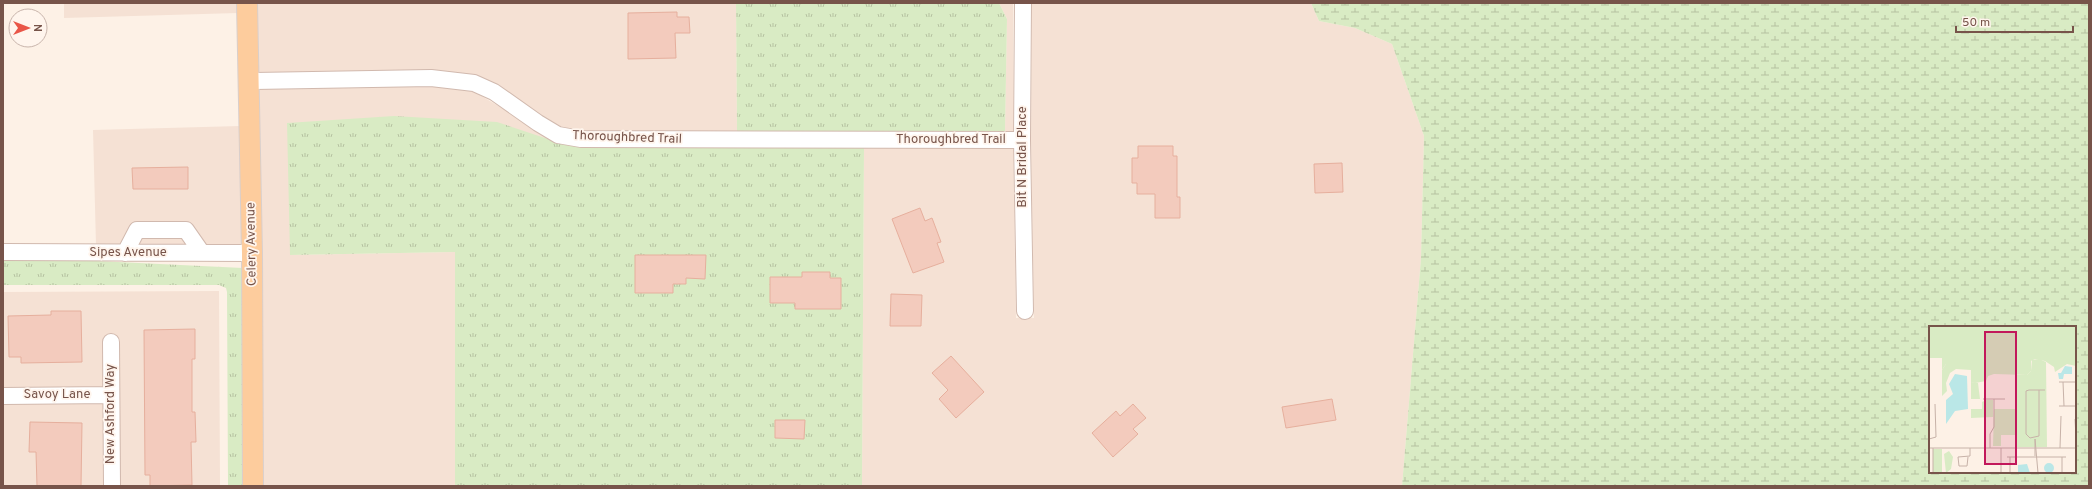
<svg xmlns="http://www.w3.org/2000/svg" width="2092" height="489" font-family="Overpass,sans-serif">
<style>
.residential{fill:#f5e1d4}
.grass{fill:url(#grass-tufts)}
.wetland{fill:url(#wetland-marsh);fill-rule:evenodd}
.building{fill:#f3cbbd;stroke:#e6af9d}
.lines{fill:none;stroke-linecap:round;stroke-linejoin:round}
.minor-casing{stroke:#d1b9ae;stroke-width:18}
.major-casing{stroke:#d9cfcc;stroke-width:22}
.minor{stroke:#fff;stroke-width:16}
.major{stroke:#fdcc9d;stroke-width:20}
.labels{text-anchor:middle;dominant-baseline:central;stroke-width:3.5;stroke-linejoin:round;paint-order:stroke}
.street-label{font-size:13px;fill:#77544a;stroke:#fff5ed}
.inset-road{fill:none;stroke:#c7b2a8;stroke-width:1}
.view{fill:#c2185b;fill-opacity:0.15;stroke:#c2185b;stroke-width:2}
.inset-edge{fill:none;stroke:#77544a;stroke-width:2}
</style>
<defs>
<pattern id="grass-tufts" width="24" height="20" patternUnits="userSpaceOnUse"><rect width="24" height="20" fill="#d9ebc4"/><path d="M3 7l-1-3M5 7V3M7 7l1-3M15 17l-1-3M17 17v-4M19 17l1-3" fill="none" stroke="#b5c1a1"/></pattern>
<pattern id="wetland-marsh" width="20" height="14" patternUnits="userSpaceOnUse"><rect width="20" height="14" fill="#d9ebc4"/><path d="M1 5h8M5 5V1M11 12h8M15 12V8" fill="none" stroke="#b5c1a1"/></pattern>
</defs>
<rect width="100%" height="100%" fill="#fdf1e6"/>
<path class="residential" d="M64 3H238V13L64 18Z
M256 3H736L737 132 582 131 562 127 543 117 498 85 479 76 460 73 431 70 257 73Z
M999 3H1013V132H1005L1007 19Z
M1032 3H1311L1319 21 1355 28 1392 44 1424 136 1421 258 1402 486H862L864 148H1013L1016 318H1034L1031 140Z
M431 86 471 90 507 111 532 129 550 139H547L290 255 455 252V486H262L257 89Z
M240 126 243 245H96L93 130Z
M219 291 220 486H3V292Z"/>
<path class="grass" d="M736 3H999L1007 19 1005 132H737Z
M394 116 497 122 554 141 581 147 864 148 862 486H455V252L290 255 287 123Z
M3 260 97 261 243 268 244 486H228L227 292 226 288 219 285H3Z"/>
<path class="wetland" d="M1311 3H2089V486H1402L1421 258 1424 136 1392 44 1355 28 1319 21ZM1930 327H2075V472H1930Z"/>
<path class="building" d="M677 12V17H689L690 33H675L676 58 628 59V13Z
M1138 146H1173V156H1177V197H1180V218H1155V194H1137V183H1132V158H1138Z
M1342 163 1343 192 1315 193 1314 164Z
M188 167V189H133L132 168Z
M920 208 925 221 932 218 941 242 937 243 944 262 913 273 892 219Z
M635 255H706L705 279 686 278V284H673V293H635Z
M802 272H830V278H841V309H795V303H770V277H802Z
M891 294 922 295 921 326H890Z
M51 311H81L82 362 21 363V357H9L8 316 51 315Z
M195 329V359H192V412H195L196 442H191L192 485 150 486V475H145L144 330Z
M951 356 984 392 956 418 939 399 948 390 932 373Z
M1332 399 1336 420 1286 428 1282 407Z
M1133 404 1146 418 1133 429 1138 434 1113 457 1092 433 1116 411 1120 416Z
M775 420H805L804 439 775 438Z
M30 422 82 423 81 486H37L36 452H29Z"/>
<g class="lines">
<defs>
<path id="minor" d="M1023 3 1022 140 1025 311
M248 81 431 78 474 83 494 92 538 123 558 135 581 139 1022 140
M3 252 252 253
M125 253 137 230H186L202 253
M111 342 112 486
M3 396 111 395"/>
<path id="major" d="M247 3 252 253 253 486"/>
</defs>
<use href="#minor" class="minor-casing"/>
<use href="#major" class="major-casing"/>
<use href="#minor" class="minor"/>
<use href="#major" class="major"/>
</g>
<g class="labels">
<g class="street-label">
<text transform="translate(627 138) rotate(2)">Thoroughbred Trail</text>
<text x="951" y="140">Thoroughbred Trail</text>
<text transform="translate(1023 157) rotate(-90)">Bit N Bridal Place</text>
<text transform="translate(252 244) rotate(-91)">Celery Avenue</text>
<text x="128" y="253">Sipes Avenue</text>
<text x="57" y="395">Savoy Lane</text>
<text transform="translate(111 414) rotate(-90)">New Ashford Way</text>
</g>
</g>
<g transform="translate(1929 326)">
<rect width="147" height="147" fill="#fdf1e6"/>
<path d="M110 33 117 36 118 121H88V109H72V120H64L65 83H88V49H98L102 45 103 34ZM17 38H27V43L21 47 17 57 18 65 13 70V44ZM42 56 49 57 51 73H42ZM57 74H64V91L42 92V83H53V76ZM4 123H13V147H4Z" fill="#d9ebc4"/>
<path d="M0 0H147V40L138 38 126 46 125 41 116 35 106 33 102 35V45L98 49 65 48 59 50 57 55 46 57 42 56V44L27 43V38H17L13 44V32H0ZM20 125 24 131 22 143 17 147 15 128Z" fill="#d9ebc4"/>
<path d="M136 40 143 41V48H135L134 53H130L129 47H132ZM26 48 38 50 39 83 26 85 17 98V74L24 68 20 58ZM115 142a5 5 0 1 1 10 0a5 5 0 1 1-10 0ZM98 138 101 147H89V139Z" fill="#bae7e7"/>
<path class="inset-road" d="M130 56H147M134 56 135 80M110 64V110L101 112 97 108V65L100 64H116M54 73H76M130 80H147M146 93 147 111M0 113 7 111 6 78M106 113 109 147M106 113V130M0 122H147M4 122V147M61 122V108L65 101V73M131 122 132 90M39 131 38 140H30L29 131 41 130V122M78 131H137M81 131V147M133 131V147M72 147V122"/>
<path class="view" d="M56 6H87V138H56Z"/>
<rect width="147" height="147" class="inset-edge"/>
</g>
<rect width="2092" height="489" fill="none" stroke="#77544a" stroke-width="8"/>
<g transform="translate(28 28) rotate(90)"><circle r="19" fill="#fff5ed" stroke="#c9b5ac"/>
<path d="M0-3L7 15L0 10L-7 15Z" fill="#e95648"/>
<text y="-6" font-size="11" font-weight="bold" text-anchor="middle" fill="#77544a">N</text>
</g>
<path d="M1956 26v6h117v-6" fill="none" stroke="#77544a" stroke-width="2"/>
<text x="1962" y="26" font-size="12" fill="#77544a" stroke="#fff5ed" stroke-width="3" paint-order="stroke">50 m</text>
</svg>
